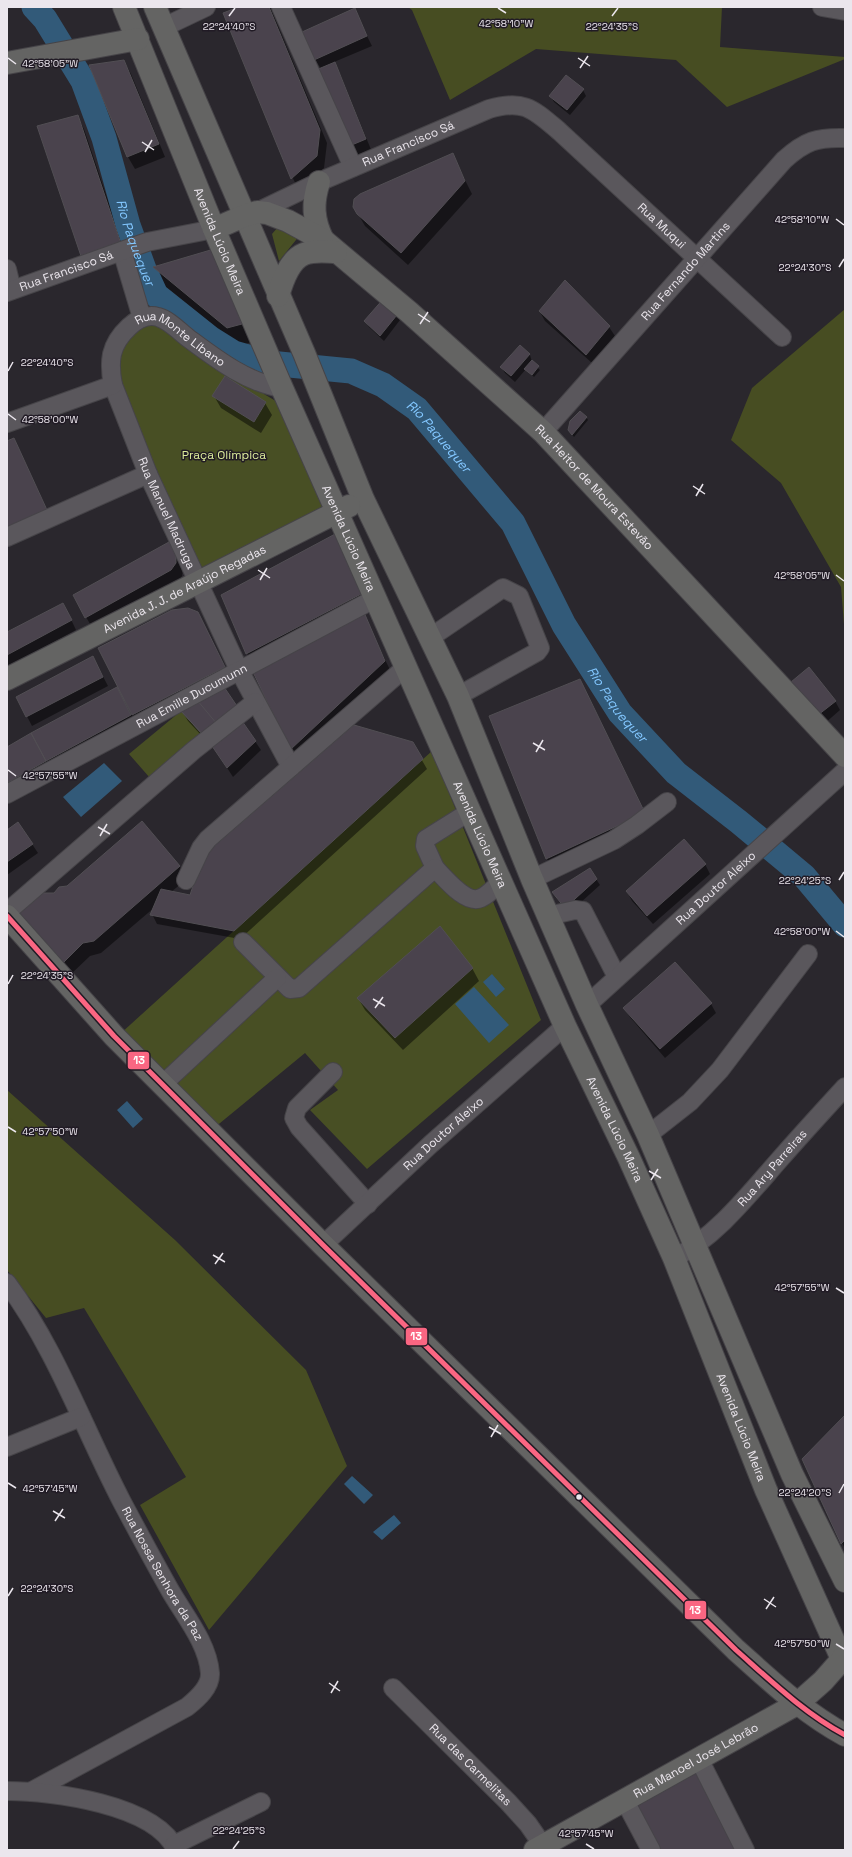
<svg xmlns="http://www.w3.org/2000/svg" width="852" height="1857" font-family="'Space Grotesk',sans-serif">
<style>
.green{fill:#484f24}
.forest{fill:#474d22}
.water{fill:#325a79}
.shadow{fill:#0007}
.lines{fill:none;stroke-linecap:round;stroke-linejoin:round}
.river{stroke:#325a79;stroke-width:25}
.building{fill:#4a434d;stroke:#514e53}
.minor-casing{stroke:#464448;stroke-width:20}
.major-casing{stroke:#464448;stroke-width:24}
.minor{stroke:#5a575c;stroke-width:18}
.major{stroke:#646463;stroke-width:22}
.bus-1-casing{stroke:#211b25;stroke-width:8}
.bus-1{stroke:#fa6682;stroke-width:5}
.ticks{fill:none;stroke:#ebe6ed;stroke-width:1.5}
.bus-dot{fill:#ebe6ed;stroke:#211b25;stroke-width:1.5}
.labels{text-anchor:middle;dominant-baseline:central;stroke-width:3;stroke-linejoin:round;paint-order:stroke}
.street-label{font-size:12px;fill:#ebe6ed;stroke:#211b25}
.park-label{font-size:12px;fill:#ddec9b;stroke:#211b25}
.water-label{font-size:13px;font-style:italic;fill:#83c7ff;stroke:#211b25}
.ticks-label{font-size:10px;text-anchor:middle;fill:#ebe6ed;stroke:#211b25;stroke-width:3;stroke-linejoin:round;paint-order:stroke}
.line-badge{stroke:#211b25;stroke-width:1.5}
.badge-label{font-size:11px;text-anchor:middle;font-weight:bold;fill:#fff}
</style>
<rect width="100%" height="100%" fill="#2a272d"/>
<path class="green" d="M278 227 300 235 279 261 272 234Z
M163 321 237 378 279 403 330 510 203 572 115 383 118 346 129 331Z
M181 711 202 734 150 778 129 754Z
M432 751 541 1020 367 1169 310 1110 338 1090 305 1053 214 1128 120 1034Z"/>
<path class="forest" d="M408 7H722L720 47 845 57V59L727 107 676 60 536 49 450 100 412 10Z
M845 309V637L841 587 781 483 731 440 752 388Z
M7 1090 175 1240 306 1370 347 1466 209 1630 140 1505 186 1477 84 1308 46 1318 7 1270Z"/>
<path class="water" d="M23 7H39L60 34 47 35Z
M104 763 122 781 81 817 63 797Z
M492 974 505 989 496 997 483 982Z
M474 987 509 1025 489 1043 455 1004Z
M127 1101 143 1119 133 1128 117 1110Z
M352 1476 373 1495 364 1504 344 1484Z
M394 1515 401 1523 382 1540 373 1532Z"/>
<path class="shadow" d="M242 7H270L327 143 324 168 299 191 279 149Z
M354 10 372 46 334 62 341 76 372 152 355 159 321 69 315 59Z
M124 61 131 74 165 157 135 169 128 157 90 66Z
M583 90 586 96 570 115 554 102 551 96Z
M77 116 84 129 127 257 90 270Z
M452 154 472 194 408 265 365 226 354 207Z
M214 250 252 342 239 346 165 286 154 268Z
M565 282 609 327 615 336 592 363 545 321 540 312Z
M385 298 403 316 384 341 369 327 365 321Z
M520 346 530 355 532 362 540 370 534 377 526 369 515 382 505 373 501 367Z
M214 396 265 403 272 415 261 433 221 408Z
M586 417 588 420 574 437 571 433Z
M169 544 183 569 182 576 178 583 93 629 86 617Z
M343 547 372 604 361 610 392 674 298 761 247 653Z
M68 613 76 630 7 667V633Z
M204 626 232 680 221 685 241 721 261 750 233 777 213 746 212 747 188 721 182 711 210 693 7 795V748L126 701Z
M98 667 108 686 32 726 17 697Z
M580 680 651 826 554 871 547 859 491 716Z
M797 691 835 701 840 710 824 724Z
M412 743 427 769 240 939 157 924 152 914 155 907 101 953 90 956 69 976 23 929 54 894 67 887 142 823 180 867 187 879 171 892 191 896Z
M7 831 32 844 38 853 7 875Z
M705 864 710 874 653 924 632 901 627 891Z
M596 879 600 885 569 913 553 893Z
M472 968 479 981 403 1050 365 1010 358 998Z
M711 1004 716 1013 665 1058 630 1017 624 1008Z
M845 1416V1549L803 1459Z"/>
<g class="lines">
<path class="river" id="s1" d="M34 7 45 19 83 81 104 138 128 225 144 269 156 295 210 338 234 353 269 363 351 371 383 385 417 409 513 523 564 625 620 713 676 773 739 822 804 876 845 925"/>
</g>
<path class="building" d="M239 7H269L320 130 317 156 291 179 223 13Z
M355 8 367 36 314 60 302 32Z
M124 60 159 144 127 157 89 65Z
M335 62 366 139 347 147 316 70Z
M566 75 584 89 567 110 549 96Z
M78 115 121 244 82 259 37 126Z
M453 153 465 181 401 253 357 214 353 207 354 199 360 194Z
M214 249 242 324 227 328 153 267Z
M565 280 610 326 586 355 539 311Z
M385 297 401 310 380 336 364 321Z
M520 345 530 354 511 376 500 367Z
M532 360 539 366 532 375 524 369Z
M225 376 266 402 254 422 212 396Z
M580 411 587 417 572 435 568 430 570 421Z
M14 438 47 510 7 528V441Z
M337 533 365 592 246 654 221 595Z
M169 542 176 556V563L171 570 85 618 73 595Z
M63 603 72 620 7 655V632Z
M188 608 198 612 225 667 132 715 98 648 172 610Z
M363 610 385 661 290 750 253 672Z
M93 656 103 677 26 717 16 697Z
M809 667 836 701 818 715 791 682Z
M580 679 645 813 546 859 489 716Z
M222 684 239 709 206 738 181 711Z
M117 687 131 715 46 761 31 733Z
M197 700 217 724 202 734 181 711Z
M242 721 256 741 227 768 212 746Z
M354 725 413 742 423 759 234 931 150 915 161 889 190 895 203 856Z
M31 733 46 761 7 783V747Z
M142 821 180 866 94 941 83 943 61 965 15 917 39 893H54L59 887 67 886Z
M18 822 33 844 7 862V830Z
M684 839 706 864 647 916 626 891Z
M590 868 597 879 565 908 552 892Z
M440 926 473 968 395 1038 357 998Z
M675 962 712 1003 660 1049 623 1008Z
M845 1415V1540L841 1544 802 1459Z
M698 1765 737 1850H659L631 1803Z"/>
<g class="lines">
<defs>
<g id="minor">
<path d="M281 7 353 167"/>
<path d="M822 7 845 11"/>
<path d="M164 27 206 7"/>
<path id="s2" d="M257 212 319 182 489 109C524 99 533 109 559 131L782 337"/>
<path d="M122 251 142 318"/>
<path d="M7 269 12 290"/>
<path id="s3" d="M7 292 147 242 214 229"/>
<path id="s4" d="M113 385 148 474 239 670 291 767"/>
<path id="s5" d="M7 423 113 385C111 375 110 364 112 354 116 337 138 311 158 317 169 320 179 331 188 338 215 358 247 383 282 388"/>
<path id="s6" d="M543 432 784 160C805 141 817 137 845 138"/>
<path d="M7 537 148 474"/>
<path d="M431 637 503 588 519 596 540 648 537 652 458 696"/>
<path id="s7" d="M7 794 376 598"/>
<path d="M435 868 425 846 426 839 469 812"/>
<path d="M532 879 614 840 637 825 667 802"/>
<path d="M186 880 201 848 208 839 406 667"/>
<path d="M7 912 194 750 255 702"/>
<path d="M548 916 575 910 583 911 617 977"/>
<path d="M243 942 290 989 299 988 435 868C445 878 466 905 481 898 488 895 495 887 501 882"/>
<path id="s8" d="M587 1005 845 771"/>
<path d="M333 1072 297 1108 294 1118 299 1127 368 1204"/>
<path d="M163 1084 277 978"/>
<path d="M648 1135 690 1102 720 1070 808 954"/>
<path id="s9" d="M323 1245 431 1144 565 1026"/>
<path id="s10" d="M674 1258C715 1238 750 1193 780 1159 801 1135 823 1111 845 1087"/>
<path id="s11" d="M7 1283C56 1349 84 1429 122 1502 138 1532 154 1562 171 1592 185 1616 208 1644 210 1673 211 1687 197 1699 187 1707L32 1791"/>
<path d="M7 1447 81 1417"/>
<path id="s12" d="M393 1688 508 1802 528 1824 546 1850"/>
<path d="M699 1759 745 1850"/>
<path d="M7 1791C51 1791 156 1804 176 1850"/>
<path d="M625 1801 651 1850"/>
<path d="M174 1845 261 1802"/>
</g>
<g id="major">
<path id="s13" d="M124 7 214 229 282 388 565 1026 629 1158 674 1258 766 1490 842 1659"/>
<path d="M155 7 304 353 363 499 458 696 532 879 587 1005 648 1135 792 1474 845 1581"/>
<path d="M7 63 138 39"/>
<path d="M319 182C312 203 313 220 323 240"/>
<path id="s14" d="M214 229 244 216 257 212 267 213 288 221 323 240 360 271 409 312 543 432 845 756"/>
<path d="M278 296C282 282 289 260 304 254 314 250 327 252 336 252"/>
<path id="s15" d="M7 679 349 506"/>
<path d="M7 916 114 1036 323 1245 736 1650C771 1681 804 1713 845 1735"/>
<path id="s16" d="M535 1850 797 1704 823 1681 845 1656"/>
</g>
</defs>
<use href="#minor" class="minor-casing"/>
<use href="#major" class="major-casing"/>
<use href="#minor" class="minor"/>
<use href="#major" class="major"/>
<defs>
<path id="bus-1" d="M7 916 114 1036 323 1245 736 1650C771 1681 804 1713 845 1735"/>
</defs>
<use href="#bus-1" class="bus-1-casing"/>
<use href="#bus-1" class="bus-1"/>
</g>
<path class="ticks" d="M498 8 506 13M229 16 235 8M612 16 618 8M8 58 16 64M578 58 590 66M580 68 588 56M142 142 154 150M145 152 152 140M836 219 844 225M839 267 844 259M418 314 430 322M420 324 428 312M8 371 13 362M8 414 16 420M693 486 705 494M696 496 703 484M258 570 270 578M836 575 844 581M260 580 267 568M533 743 545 750M536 752 543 740M8 770 16 776M98 827 110 834M100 836 107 824M839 880 844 872M836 931 844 937M8 984 13 975M373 999 385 1006M375 1008 383 997M8 1127 16 1132M649 1171 661 1178M651 1180 658 1169M213 1255 225 1262M215 1264 223 1253M836 1288 844 1293M489 1427 501 1434M491 1437 498 1425M8 1483 16 1488M839 1493 844 1484M53 1511 65 1518M55 1521 63 1509M8 1596 13 1588M764 1599 776 1607M766 1609 774 1597M836 1644 844 1649M329 1683 340 1691M331 1693 338 1681M586 1844 594 1849M233 1849 239 1841"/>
<circle class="bus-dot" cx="579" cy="1497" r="3.5"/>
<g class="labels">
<g class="street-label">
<text stroke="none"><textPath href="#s2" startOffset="166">Rua Francisco Sá</textPath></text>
<text stroke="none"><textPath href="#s2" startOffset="472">Rua Muqui</textPath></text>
<text stroke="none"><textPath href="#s13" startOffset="253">Avenida Lúcio Meira</textPath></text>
<text stroke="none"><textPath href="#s3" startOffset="63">Rua Francisco Sá</textPath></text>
<text stroke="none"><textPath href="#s6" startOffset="215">Rua Fernando Martins</textPath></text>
<text stroke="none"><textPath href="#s5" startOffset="237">Rua Monte Líbano</textPath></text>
<text stroke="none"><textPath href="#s14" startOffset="486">Rua Heitor de Moura Estevão</textPath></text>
<text stroke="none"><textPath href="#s4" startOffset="139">Rua Manuel Madruga</textPath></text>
<text stroke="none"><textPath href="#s13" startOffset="577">Avenida Lúcio Meira</textPath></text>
<text stroke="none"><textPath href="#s15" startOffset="199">Avenida J. J. de Araújo Regadas</textPath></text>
<text stroke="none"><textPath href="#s7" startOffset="209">Rua Emille Ducumunn</textPath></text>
<text stroke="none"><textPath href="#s13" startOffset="901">Avenida Lúcio Meira</textPath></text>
<text stroke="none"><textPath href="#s8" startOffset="174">Rua Doutor Aleixo</textPath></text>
<text stroke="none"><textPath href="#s13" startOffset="1225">Avenida Lúcio Meira</textPath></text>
<text stroke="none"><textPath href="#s9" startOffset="164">Rua Doutor Aleixo</textPath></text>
<text stroke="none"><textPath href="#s10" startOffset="134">Rua Ary Parreiras</textPath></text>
<text stroke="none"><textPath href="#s13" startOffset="1549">Avenida Lúcio Meira</textPath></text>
<text stroke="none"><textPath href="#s11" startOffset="330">Rua Nossa Senhora da Paz</textPath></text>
<text stroke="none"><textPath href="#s16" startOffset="184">Rua Manoel José Lebrão</textPath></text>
<text stroke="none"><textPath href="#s12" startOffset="109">Rua das Carmelitas</textPath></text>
</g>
<g class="park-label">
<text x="224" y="455">Praça Olímpica</text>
</g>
<g class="water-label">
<text stroke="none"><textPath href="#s1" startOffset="259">Rio Paquequer</textPath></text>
<text stroke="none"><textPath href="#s1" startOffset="643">Rio Paquequer</textPath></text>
<text stroke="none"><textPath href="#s1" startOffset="967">Rio Paquequer</textPath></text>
</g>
</g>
<g class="ticks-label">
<text x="506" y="27">42°58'10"W</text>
<text x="229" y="30">22°24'40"S</text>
<text x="612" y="30">22°24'35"S</text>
<text x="50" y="67">42°58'05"W</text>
<text x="802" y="223">42°58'10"W</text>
<text x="805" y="271">22°24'30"S</text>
<text x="47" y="366">22°24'40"S</text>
<text x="50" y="423">42°58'00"W</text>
<text x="802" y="579">42°58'05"W</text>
<text x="50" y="779">42°57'55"W</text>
<text x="805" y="884">22°24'25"S</text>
<text x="802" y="935">42°58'00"W</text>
<text x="47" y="979">22°24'35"S</text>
<text x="50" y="1135">42°57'50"W</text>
<text x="802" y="1291">42°57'55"W</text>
<text x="50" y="1492">42°57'45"W</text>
<text x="805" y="1496">22°24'20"S</text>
<text x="47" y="1592">22°24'30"S</text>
<text x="802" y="1647">42°57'50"W</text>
<text x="239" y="1834">22°24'25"S</text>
<text x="586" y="1837">42°57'45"W</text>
</g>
<g class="line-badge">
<rect x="127" y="1051" width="23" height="19" rx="4" fill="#fa6682"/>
<rect x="405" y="1327" width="23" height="19" rx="4" fill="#fa6682"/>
<rect x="684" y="1600" width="23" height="20" rx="4" fill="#fa6682"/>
</g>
<g class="badge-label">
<text x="139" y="1064">13</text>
<text x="416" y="1340">13</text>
<text x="695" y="1614">13</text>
</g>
<rect width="852" height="1857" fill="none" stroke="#ebe6ed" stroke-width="16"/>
</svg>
